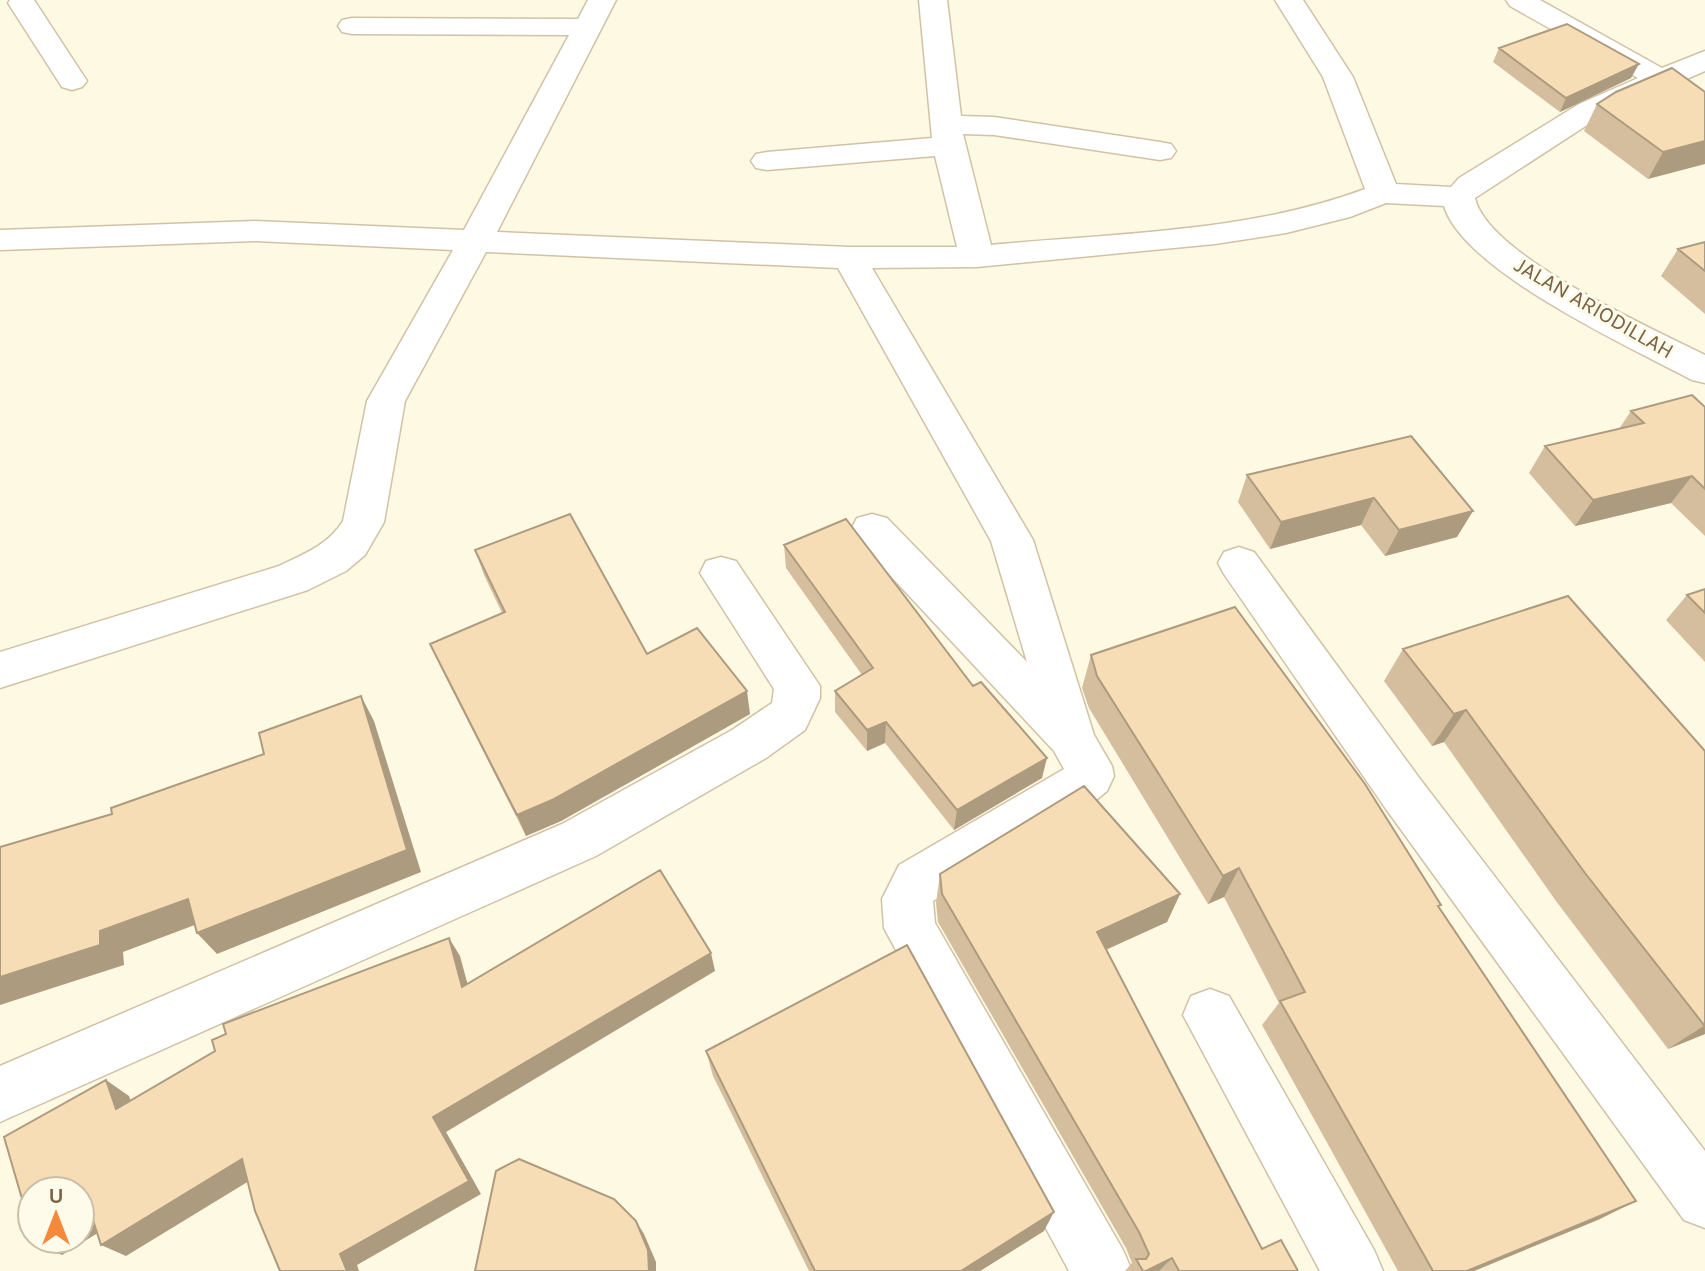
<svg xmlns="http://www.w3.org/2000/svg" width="1705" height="1271" font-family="Karla,sans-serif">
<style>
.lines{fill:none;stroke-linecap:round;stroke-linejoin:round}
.street-casing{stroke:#d1c2a7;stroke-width:3}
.street{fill:#fff;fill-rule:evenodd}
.wall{fill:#d4be9d}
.shaded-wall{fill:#ad9b7f}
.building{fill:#f7ddb6;stroke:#ad9b7f;stroke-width:2}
.labels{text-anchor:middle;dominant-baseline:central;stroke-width:6;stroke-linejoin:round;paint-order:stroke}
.far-street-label{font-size:22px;fill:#796245;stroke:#fffbea}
</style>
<rect width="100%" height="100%" fill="#fef9e2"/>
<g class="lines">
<defs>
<path id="street" d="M10 0H34L87 81 82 87 72 90 62 87 8 3Z
M588 0H616L497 232 849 247H957L935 156 767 170 756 168 751 161 756 154 767 152 932 138 919 0H947L961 116 994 117 1160 142 1171 144 1176 151 1171 158 1160 160 994 135 963 134 991 245C1115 233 1247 233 1365 189L1323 77 1275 0H1303L1353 77 1396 184 1451 187 1459 178 1579 104 1638 78 1510 6 1506 0H1540L1662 68 1705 51V71L1682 81 1705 98V122L1694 119 1658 91 1601 116 1475 198C1487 255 1653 329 1705 355V383L1692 380C1632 348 1463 271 1444 206L1386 203 1350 217 1286 233 1215 244 977 267 872 268 1033 540 1094 735 1112 766 1114 776 1107 791 1095 801 933 901 935 923 1123 1250 1132 1271H1069L884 928 882 899 899 865 1064 769 1054 751 857 540 851 529 857 518 872 514 887 518 1027 662 991 541 838 268 486 252 405 401 384 522 365 555 346 571 308 590 0 688V652L279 566C304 554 328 545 343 521L367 401 453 250 255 241 0 250V230L255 221 464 230 569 35 352 34 342 32 338 26 342 20 352 18 578 19Z
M1239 547 1254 552 1420 779 1705 1151V1228L1684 1220 1386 809 1224 574 1218 563 1224 552Z
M721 557 736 561 820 686V698L805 730 766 758 596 856 0 1122V1066L562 824 732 730 772 703 774 689 700 573 706 561Z
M1210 989 1229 996 1374 1250 1383 1271H1320L1183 1015 1191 996Z"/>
</defs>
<use href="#street" class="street-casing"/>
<use href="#street" class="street"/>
</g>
<path class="wall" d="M1499 48 1631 78 1560 112 1493 62Z
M1705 92 1648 179 1584 131 1597 104Z
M1705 242V314L1661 276 1678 249Z
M1705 407V536L1671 503 1575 526 1529 473 1545 446 1619 429 1631 411Z
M1411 436 1457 537 1385 556 1361 525 1270 549 1238 502 1247 475Z
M784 545 1042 778 954 830 885 743 867 751 835 712V691L862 675 786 568Z
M475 550 647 654 750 714 561 821 526 836 441 668 430 644 502 613 484 575Z
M1705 589V662L1666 620 1687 595Z
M1403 649 1705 751V1034L1668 1049 1556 901 1444 742 1432 746 1384 681Z
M1091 655 1439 907 1600 1219 1474 1271H1398L1262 1025 1279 1003 1224 897 1208 904 1089 708 1082 688Z
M940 874 1180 894 1167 922 1106 950 1262 1249 1298 1271H1125L1132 1263 1126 1248 938 922 936 903Z
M706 1051 1044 1231 980 1271H809L713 1076Z"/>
<path class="shaded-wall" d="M1639 64 1631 78 1560 112 1566 98Z
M1705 141V164L1648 179 1663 152Z
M1692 476 1671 503 1575 526 1593 500Z
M1374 498 1361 525 1270 549 1281 522Z
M1473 511 1457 537 1385 556 1399 530Z
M747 691 750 714 561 821 526 836 517 815Z
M361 696 374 721 421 872 217 954 197 933Z
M1466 710 1444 742 1432 746 1454 714Z
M886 722 885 743 867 751V730Z
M1047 758 1042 778 954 830 957 810Z
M1239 868 1224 897 1208 904 1223 876Z
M1180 894 1167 922 1087 958 1097 932Z
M188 899 208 920 123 952 124 965 0 1005V977L100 931Z
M449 938 460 956 473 1004 462 987Z
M711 953 715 971 446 1132 481 1194 357 1265 359 1271H347L340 1254 433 1117Z
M1705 1025V1034L1668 1049Z
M106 1080 129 1096 139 1124 116 1109Z
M242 1159 262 1173 126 1256 101 1245Z
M1636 1201 1600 1219 1474 1271H1467Z
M90 1211 114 1223 62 1255 35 1244 43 1239H80V1217Z
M1054 1212 1044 1231 980 1271H961Z
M636 1221 644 1234 656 1262V1271H649Z
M1172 1258 1159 1271H1146Z"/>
<path class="building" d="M1567 24 1639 64 1566 98 1499 48Z
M1672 68 1705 92V141L1663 152 1597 104 1616 92Z
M1705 242V271L1678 249Z
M1692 395 1705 407V489L1692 476 1593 500 1545 446 1644 423 1631 411Z
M1411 436 1473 511 1399 530 1374 498 1281 522 1247 475Z
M570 514 647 654 697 628 747 691 552 800 517 815 430 644 505 612 475 550Z
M846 519 973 686 981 682 1047 758 957 810 886 722 867 730 835 691 873 668 784 545Z
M1705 589V613L1687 595Z
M1568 596 1705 751V1025H1704L1585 873 1466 710 1454 714 1403 649Z
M1235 607 1365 784 1441 905 1438 906 1636 1201 1467 1271H1433L1280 1001 1305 992 1239 868 1223 876 1097 676 1091 655Z
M361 696 407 850 197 933 188 899 100 931V945L0 977V847L112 814 111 808 264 754 259 733Z
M1084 786 1180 894 1097 932 1262 1249 1281 1240 1298 1271H1179L1172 1258 1146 1271H1143L1136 1259H1146L1149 1254 1139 1232 942 894 940 874Z
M660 870 711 953 433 1117 469 1181 340 1254 347 1271H280L255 1211 242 1159 101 1245 90 1211 80 1217V1191H32V1233L4 1137 106 1080 116 1109 215 1051 212 1040 226 1034 223 1024 449 938 462 987Z
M907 945 1054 1212 961 1271H815L706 1051Z
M519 1159 614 1199 636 1221 648 1250 649 1271H475L496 1171Z
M34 1239H43L35 1244Z"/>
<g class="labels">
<g class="far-street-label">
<text transform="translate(1594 308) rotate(30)">JALAN ARIODILLAH</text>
</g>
</g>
<g transform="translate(56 1215)"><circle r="38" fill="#fffbea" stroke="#c9bea8" stroke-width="2"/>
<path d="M0-6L14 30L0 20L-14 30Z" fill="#f58a3a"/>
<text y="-12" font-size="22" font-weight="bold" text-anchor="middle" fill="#796245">U</text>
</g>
</svg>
